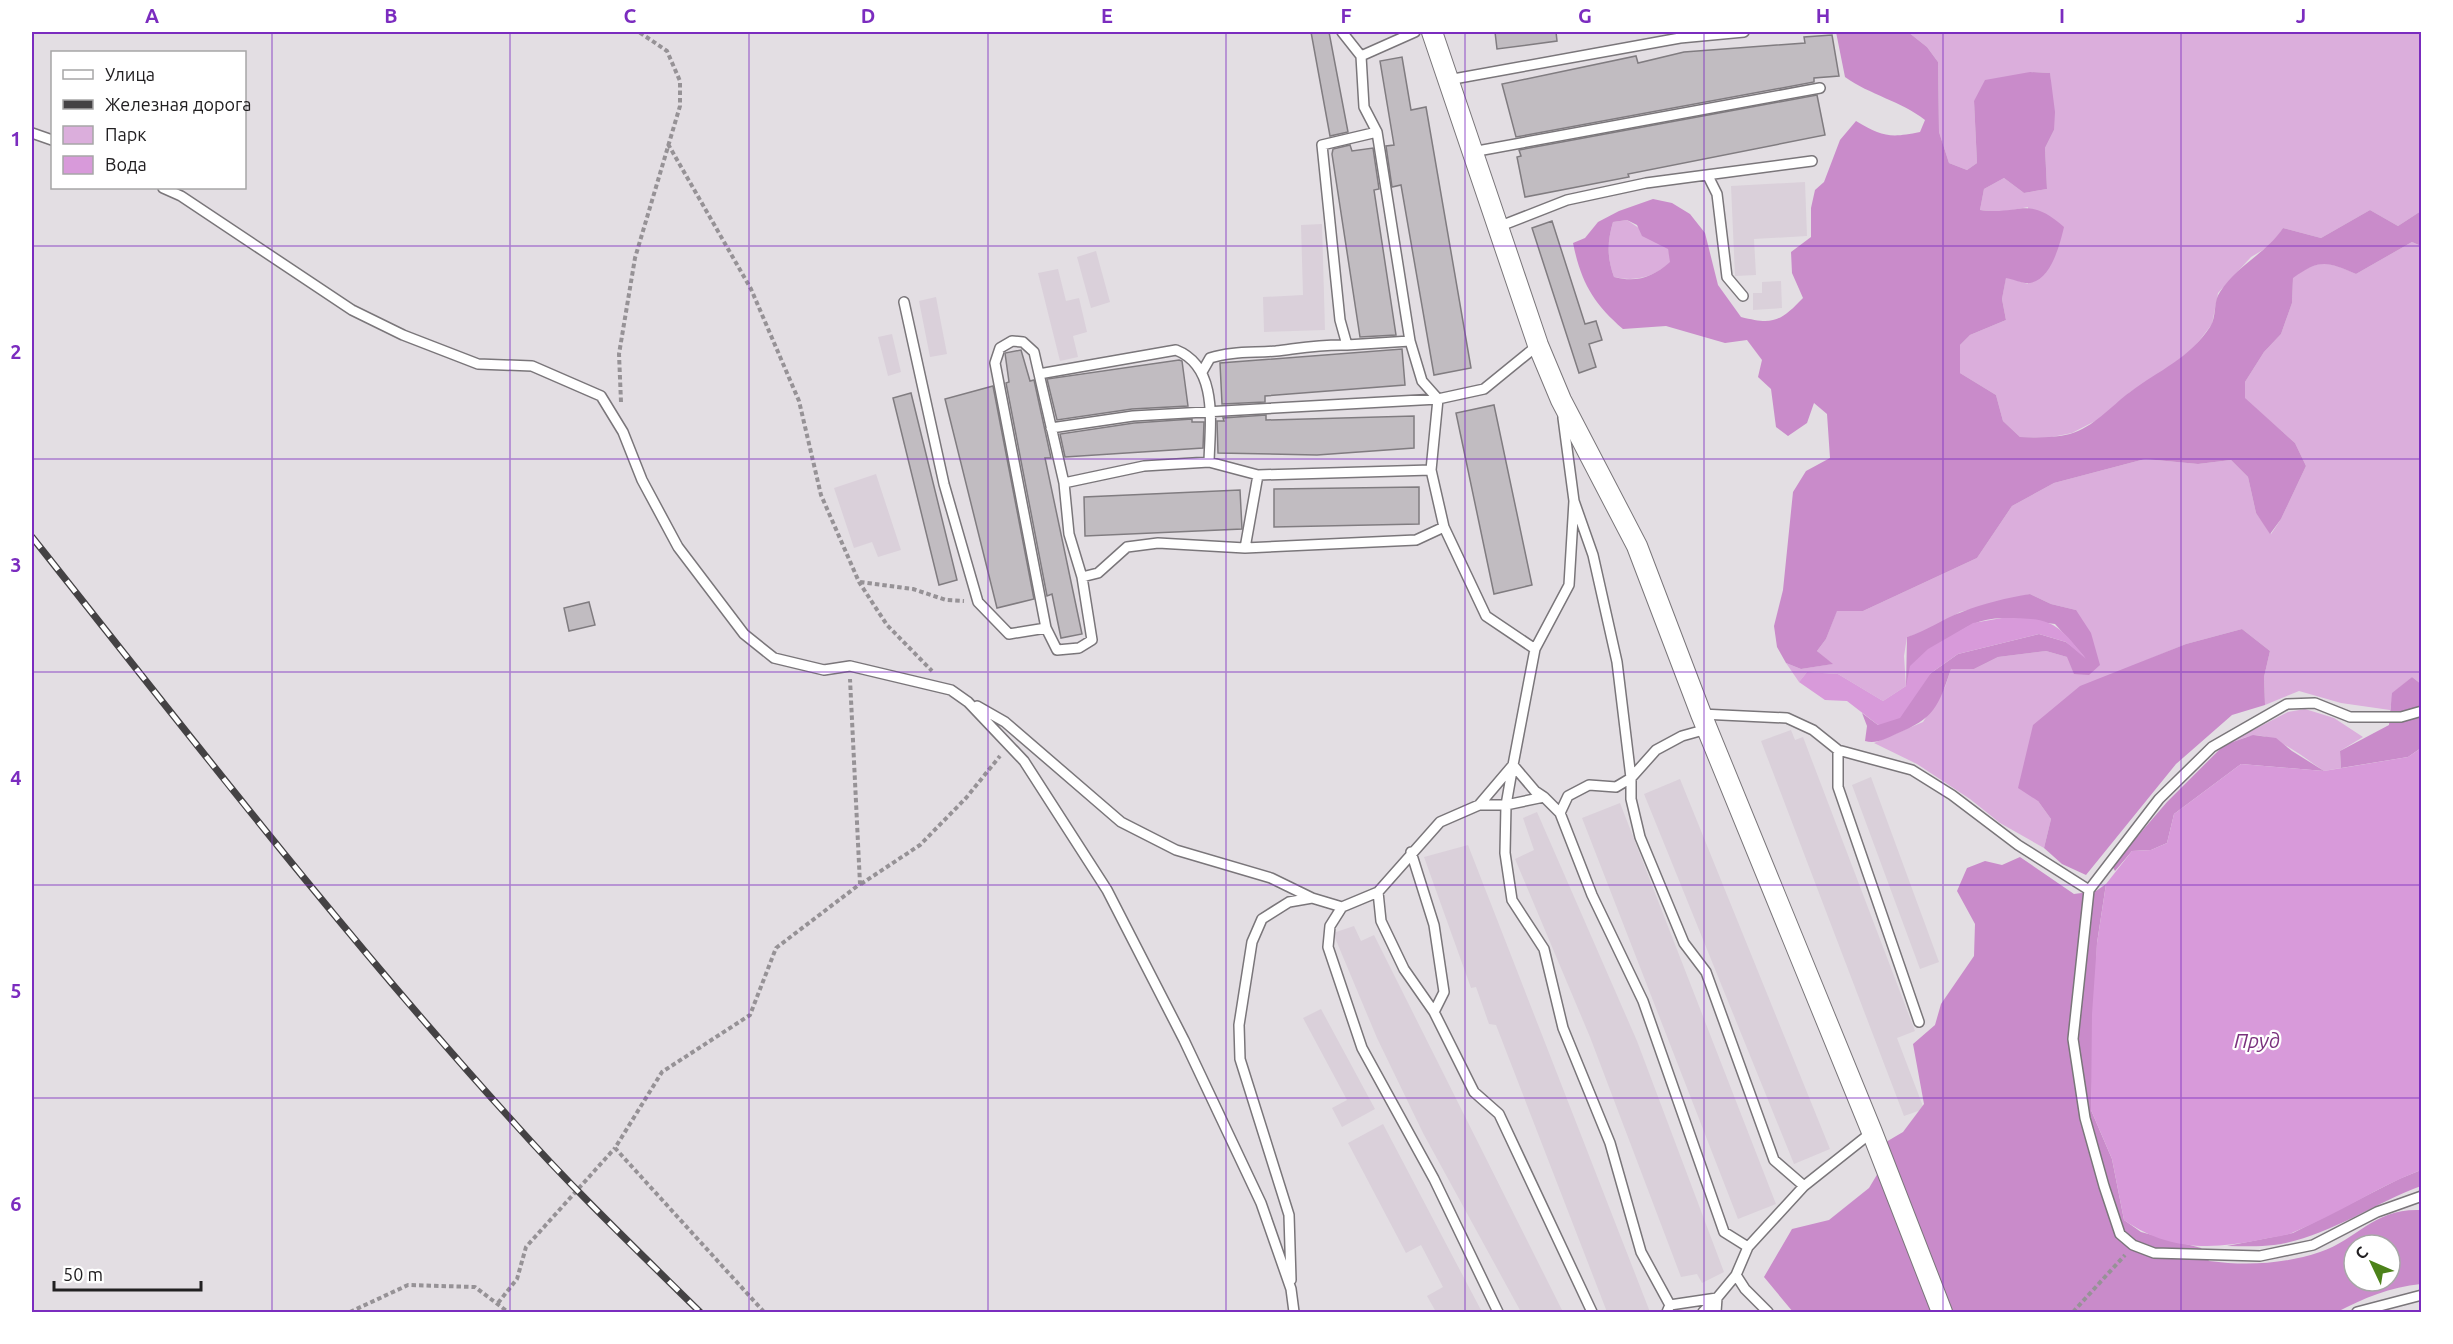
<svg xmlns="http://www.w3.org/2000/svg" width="2453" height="1344" font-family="Ubuntu,sans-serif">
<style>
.built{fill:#dad0da}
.green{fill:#dbaedc}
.forest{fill:#c98bca;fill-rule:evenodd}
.water{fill:#d89ada}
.building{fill:#c1bcc1;stroke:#807c80;stroke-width:1.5}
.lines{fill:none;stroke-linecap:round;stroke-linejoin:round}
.lane-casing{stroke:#7a767a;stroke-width:12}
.street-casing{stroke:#7a767a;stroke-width:22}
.path{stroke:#969296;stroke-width:4;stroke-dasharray:4.5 3;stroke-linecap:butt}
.lane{stroke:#fff;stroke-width:9}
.street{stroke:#fff;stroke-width:20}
.rail-casing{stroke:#444244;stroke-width:7}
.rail{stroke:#fff;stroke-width:4.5;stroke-dasharray:14;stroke-linecap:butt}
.grid{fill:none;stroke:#7b2cbf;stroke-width:1.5;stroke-opacity:0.55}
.labels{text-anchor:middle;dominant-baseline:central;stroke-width:4.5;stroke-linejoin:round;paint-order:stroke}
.water-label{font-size:21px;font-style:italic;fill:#7a317d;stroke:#fff}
.neatline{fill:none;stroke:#7b2cbf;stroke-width:2}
.grid-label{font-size:20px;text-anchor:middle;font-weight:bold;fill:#7b2cbf}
</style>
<rect width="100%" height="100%" fill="#e3dee3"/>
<path class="built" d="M1805 182 1807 236 1754 239 1756 275 1735 276 1731 186Z
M1322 224 1325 330 1264 332 1263 297 1303 295 1301 225Z
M1096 251 1110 302 1091 308 1077 257Z
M1058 269 1066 301 1079 298 1087 332 1073 336 1078 357 1060 361 1038 273Z
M1781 281 1782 308 1753 310V293H1762V282Z
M936 297 947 354 930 357 919 301Z
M892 334 901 372 888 376 878 337Z
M876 474 901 550 878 557 872 542 854 548 834 488Z
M1791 730 1795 740 1803 737 1915 1031 1897 1038 1924 1109 1904 1116 1761 741Z
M1871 777 1939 962 1920 969 1852 785Z
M1680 779 1830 1149 1794 1164 1644 794Z
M1620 803 1776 1204 1738 1219 1582 818Z
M1537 812 1637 1041 1724 1272 1702 1283 1697 1274 1681 1277 1590 1037 1515 859 1534 850 1523 818Z
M1468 845 1650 1312H1607L1496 1025 1489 1024 1476 987 1471 988 1424 857Z
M1354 926 1361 941 1374 935 1563 1312H1521L1423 1133 1377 1038 1333 933Z
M1321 1009 1375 1109 1342 1127 1332 1108 1347 1100 1303 1018Z
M1383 1124 1482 1312H1436L1427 1296 1443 1287 1421 1245 1406 1253 1348 1143Z"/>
<path class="green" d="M1908 32H2421V211L2398 226 2370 210 2321 238 2283 228 2273 244 2251 257 2218 293 2212 324 2193 349 2161 373 2130 392 2099 419 2072 433 2047 438 2020 437 2003 421 1996 395 1960 373V345L1970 335 2006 320 2002 299 2006 277 2028 284V207L2002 212 1980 210 1984 189 2004 178 2024 193 2047 189 2045 148 2054 130 2050 73 2030 72 1974 101 1977 163 1967 170 1949 163 1939 132 1938 62 1927 47Z
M1627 220 1668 248 1671 262C1653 277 1637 282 1614 277 1607 257 1607 243 1613 222Z
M2412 242 2421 246V684L2412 677 2393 693 2390 710 2341 703 2299 691 2265 705 2264 677 2270 651 2242 629 2186 644 2142 662 2038 801 2051 819 2044 848 2000 823 1970 799 1917 764 1874 743 1923 722 1945 687 1951 669H1974L1998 657 2046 651 2067 657 2076 610 2051 604 2030 594 1960 612 1925 632 1907 637 1904 656 1906 686 1883 701 1838 674 1807 672 1799 682 1786 663 1801 669 1832 664 1817 651 1826 639 1837 610 1863 611 1977 558 2012 506 2054 483 2145 459 2198 464 2231 460 2248 477 2256 513 2271 534 2281 519 2306 466 2295 443 2244 398 2245 382 2264 352 2281 334 2292 303 2293 277C2321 259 2326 261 2356 274Z
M2305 709 2334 718 2363 737 2340 751 2341 768 2324 771C2305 759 2273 731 2251 736 2242 738 2233 742 2224 745L2288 712Z"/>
<path class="forest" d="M1836 32H1908L1927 47 1938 62 1939 132 1949 163 1967 170 1977 163 1974 101 1985 80 2030 72 2050 73 2055 112 2054 130 2045 148 2047 189 2024 193 2004 178 1984 189 1980 210C2020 216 2027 194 2064 227 2060 244 2051 280 2030 283 2023 284 2013 279 2006 278L2002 299 2006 320 1970 335 1960 345V373L1996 395 2003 421 2020 437C2037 438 2053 438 2070 434 2094 427 2110 407 2130 392 2158 371 2190 358 2210 327 2217 317 2213 301 2220 292 2237 265 2267 253 2283 228L2321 238 2370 210 2398 226 2421 211V246L2412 242 2356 274C2326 261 2320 259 2293 278L2292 303 2281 334 2264 352 2245 382V398L2295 443 2306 466 2281 519 2270 534 2256 513 2248 477 2231 460 2198 464 2145 459 2054 483 2012 506 1977 558 1863 611H1837L1826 639 1817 651 1833 664 1801 669 1786 663 1777 647 1774 626 1783 590 1793 492 1806 471 1830 458 1827 414 1814 403 1807 423 1788 436 1776 427 1771 389 1758 377 1762 360 1747 340 1725 343 1666 326 1623 329C1593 303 1581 282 1573 243L1585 238 1598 222 1619 211 1653 199 1672 203 1690 214 1705 233 1718 285 1741 317C1773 325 1780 322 1803 298L1792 273 1791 252 1811 237V208L1815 190 1824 182 1840 140 1856 121C1882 137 1891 138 1920 132L1925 120C1901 101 1870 95 1845 77ZM1627 220 1637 225 1642 236 1668 249 1670 262C1653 277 1637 283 1614 277 1607 257 1607 243 1613 222Z
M2030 594 2051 604 2076 610 2091 633 2100 665 2089 675 2074 674 2067 657 2046 651 1998 657 1974 669H1951C1938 707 1935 718 1896 734 1885 739 1876 744 1865 741L1867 726 1862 713 1878 725 1931 673 1958 654 2039 634 2066 642 2085 657 2055 624C2038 622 2020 618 2003 618 1958 618 1934 655 1906 686L1907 637C1927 631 1942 619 1962 612 1984 603 2007 598 2030 594Z
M2242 629 2270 651 2264 677 2265 705 2232 715 2176 764 2086 875 2062 864 2044 848 2051 819 2038 801 2018 788 2033 725 2080 686 2186 644Z
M2412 677 2421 684V748L2408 757 2341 768 2340 751 2389 725 2392 693Z
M2253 735 2276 738 2292 751 2324 771 2241 764 2174 814 2167 843 2151 850 2132 851 2115 871 2112 866 2167 802 2224 745Z
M2020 857 2074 894 2096 891 2106 884 2097 943 2091 1110 2112 1159 2124 1220 2141 1232 2201 1248 2209 1261C2247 1266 2284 1264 2320 1252 2358 1239 2374 1208 2421 1210V1284C2390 1287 2364 1298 2337 1312H1950L1886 1142 1903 1132 1924 1104 1913 1044 1935 1025 1941 1004 1974 956 1975 924 1957 891 1967 868 1985 861 2002 865ZM2354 1245H2390V1281H2354Z
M2421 1170V1186C2372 1204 2326 1238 2274 1245 2259 1247 2242 1246 2227 1246L2293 1233 2399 1179Z
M1878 1173 1934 1312H1793L1764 1277 1792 1229 1829 1220 1869 1188Z"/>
<path class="water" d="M2002 618C2051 618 2056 621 2086 659L2066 642 2039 634 1958 654 1931 673 1900 718 1878 725 1847 701 1825 700 1799 682 1807 672 1838 674 1883 701 1906 686 1910 666 1928 649 1973 623Z
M2421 748V1170C2377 1187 2338 1214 2294 1232 2284 1237 2270 1237 2259 1240 2209 1250 2167 1250 2124 1220L2112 1159 2091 1110 2092 1014 2097 943 2106 884 2132 851 2151 850 2167 843 2174 814 2241 764 2324 771 2408 757Z"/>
<path class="building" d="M1311 32H1329L1348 132 1330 136Z
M1495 32H1556L1557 41 1497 49Z
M1832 35 1839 76 1814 78V82L1516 137 1502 84 1636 56 1638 63 1684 52 1805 43 1804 37Z
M1402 57 1411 110 1426 107 1471 368 1434 375 1401 185 1392 187 1386 146 1394 145 1380 61Z
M1817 95 1825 135 1628 174 1629 177 1525 197 1517 157 1521 156 1519 150Z
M1350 145 1352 151 1373 148 1379 189 1374 190 1396 335 1360 337 1332 154 1333 149Z
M1552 221 1585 324 1596 321 1602 340 1589 344 1596 367 1579 373 1532 228Z
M1402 349 1405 385 1265 396V402L1222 404 1220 363Z
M1021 350 1030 381 1034 380 1051 458H1045L1082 634 1061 638 1052 594 1047 596 1006 383 1009 382 1005 353Z
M1179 360 1182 361 1188 406 1132 409 1057 420 1047 379Z
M993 386 1034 599 997 608 945 399Z
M911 393 957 580 939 585 893 398Z
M1494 405 1532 585 1494 594 1456 413Z
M1266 415V420L1414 416V448L1317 455 1218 453 1217 421H1224L1223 418Z
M1192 419V422H1204L1203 448 1065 457 1060 434 1134 423Z
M1419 487V524L1274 527V489Z
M1240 490 1242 529 1085 536 1084 497Z
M589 602 595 625 569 631 564 608Z"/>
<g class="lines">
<defs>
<path id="lane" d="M1342 32 1361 56 1364 107 1377 132 1322 145 1340 320 1347 345 1410 341
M1361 56 1415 32
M1448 80 1680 38 1744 32
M1377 132 1410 341 1422 381 1438 399 1431 470 1444 527 1486 616 1535 649
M32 133 52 140
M1472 152 1820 88
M1708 176 1717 194 1727 277 1743 296
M163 188 181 196 352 310 403 335 478 364 532 366 601 396 623 432 642 480 678 547 744 634 774 658 824 670 850 666 951 690 968 702 1024 761 1107 890 1184 1040 1261 1203 1291 1289 1294 1312
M1498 227 1567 200 1646 183 1812 161
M904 302 944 484 978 602 1009 634 1046 628
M1012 341 1023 342 1034 352 1064 483 1069 534 1082 577 1092 640 1079 648 1057 650 1046 628 995 363 1000 348Z
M1202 372 1210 358C1231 351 1254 353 1276 351 1301 348 1322 344 1347 345
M1039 374 1176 350C1219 367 1210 424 1209 462L1144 466 1064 483
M1051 428 1133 416 1438 399 1484 389 1538 345
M1209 462 1258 475 1431 470
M1574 501 1593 555 1617 662 1631 778V799L1640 837 1684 943 1706 972 1774 1160 1804 1186
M1245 548 1258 475
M1082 577 1098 573 1127 547 1158 543 1245 548 1416 540 1444 527
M977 706 1005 722 1121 822 1176 850 1271 878 1312 898
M2422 711 2401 717H2350L2315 703 2287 704 2212 747 2159 799 2089 890 2073 1039 2085 1118 2104 1186 2120 1234 2133 1245 2154 1253 2260 1256 2313 1245 2377 1212 2422 1196
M1701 714 1787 718 1813 730 1838 750 1912 770 1952 795 2018 845 2089 890
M1838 750V787L1919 1022
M1544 797 1535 791 1513 765 1506 805 1505 853 1512 900 1544 949 1563 1028 1610 1143 1641 1252 1670 1305 1667 1312
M1479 805 1513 765 1535 649 1569 585 1574 501 1563 418
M1560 813 1592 895 1643 1001 1724 1232 1748 1247
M1411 852 1434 925 1444 992 1434 1012 1474 1092 1499 1114 1592 1312
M1378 892 1381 921 1404 969 1434 1012
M1736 1275 1745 1289 1768 1312
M1291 1280 1289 1215 1240 1059 1239 1025 1252 942 1262 919 1289 902 1312 898 1342 907
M1670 1305 1717 1298 1703 1312
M1498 1312 1434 1179 1362 1048 1328 947 1330 926 1342 907 1378 892 1440 822 1479 805H1506L1544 797 1560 813 1568 796 1589 785 1616 787 1631 778 1656 750 1682 736 1707 729
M1716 1312 1717 1298 1736 1275 1748 1247 1804 1186 1872 1132
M2357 1312 2422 1295"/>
<path id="street" d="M1432 32 1538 345 1561 400 1637 546 1701 714 1872 1132 1942 1312"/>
</defs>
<use href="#lane" class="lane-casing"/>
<use href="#street" class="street-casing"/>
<path class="path" d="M668 144 751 289 799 401 821 495 859 582 887 625 932 671
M621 402 619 354 635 258 680 106V81L667 51 639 32
M860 582 913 589 946 600 964 601
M861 884 920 845 966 798 1000 756
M498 1303 517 1279 526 1247 615 1148
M350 1312 408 1285 475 1287 508 1312
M764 1312 615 1148 662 1072 750 1015 776 948 860 884 850 679
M2073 1312 2125 1255"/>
<use href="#lane" class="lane"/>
<use href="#street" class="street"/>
<defs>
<path id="rail" d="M32 537C190 736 345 937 516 1125 574 1190 638 1251 700 1312"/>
</defs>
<use href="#rail" class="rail-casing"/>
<use href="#rail" class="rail"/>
</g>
<path class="grid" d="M272 32V1312M510 32V1312M749 32V1312M988 32V1312M1226 32V1312M1465 32V1312M1704 32V1312M1943 32V1312M2181 32V1312M32 246H2422M32 459H2422M32 672H2422M32 885H2422M32 1098H2422"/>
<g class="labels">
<g class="water-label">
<text x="2257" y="1040">Пруд</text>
</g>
</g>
<rect width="2453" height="1344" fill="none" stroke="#ffffff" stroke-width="66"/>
<rect x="51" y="51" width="195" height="138" fill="#ffffff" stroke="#a7a6a7" stroke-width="1.5"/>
<rect x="63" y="70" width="30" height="9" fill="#ffffff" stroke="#a7a6a7" stroke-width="1.5"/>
<text x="105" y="81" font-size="18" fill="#222022">Улица</text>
<rect x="63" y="100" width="30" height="9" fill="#444244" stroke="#a7a6a7" stroke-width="1.5"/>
<text x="105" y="111" font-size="18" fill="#222022">Железная дорога</text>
<rect x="63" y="126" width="30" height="18" fill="#dbaedc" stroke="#a7a6a7" stroke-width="1.5"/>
<text x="105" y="141" font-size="18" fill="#222022">Парк</text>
<rect x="63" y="156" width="30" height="18" fill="#d89ada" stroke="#a7a6a7" stroke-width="1.5"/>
<text x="105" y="171" font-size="18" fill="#222022">Вода</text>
<g transform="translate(2372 1263) rotate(314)"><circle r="28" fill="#ffffff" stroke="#a7a6a7" stroke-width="1.5"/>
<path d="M0-4.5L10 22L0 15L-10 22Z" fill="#4c821a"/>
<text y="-9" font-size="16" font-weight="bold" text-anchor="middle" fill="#222022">С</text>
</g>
<path d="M54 1281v9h147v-9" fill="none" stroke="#222022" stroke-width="3"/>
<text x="63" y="1281" font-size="18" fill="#222022" stroke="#ffffff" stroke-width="4.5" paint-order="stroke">50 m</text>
<rect x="33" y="33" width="2387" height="1278" class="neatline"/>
<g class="grid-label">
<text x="152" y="23">A</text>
<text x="391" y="23">B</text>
<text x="630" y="23">C</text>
<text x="868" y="23">D</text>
<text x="1107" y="23">E</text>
<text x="1346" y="23">F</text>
<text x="1585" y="23">G</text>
<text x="1823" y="23">H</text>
<text x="2062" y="23">I</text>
<text x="2301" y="23">J</text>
<text x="16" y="146">1</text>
<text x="16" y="359">2</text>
<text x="16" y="572">3</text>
<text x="16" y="785">4</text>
<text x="16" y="998">5</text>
<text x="16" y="1211">6</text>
</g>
</svg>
